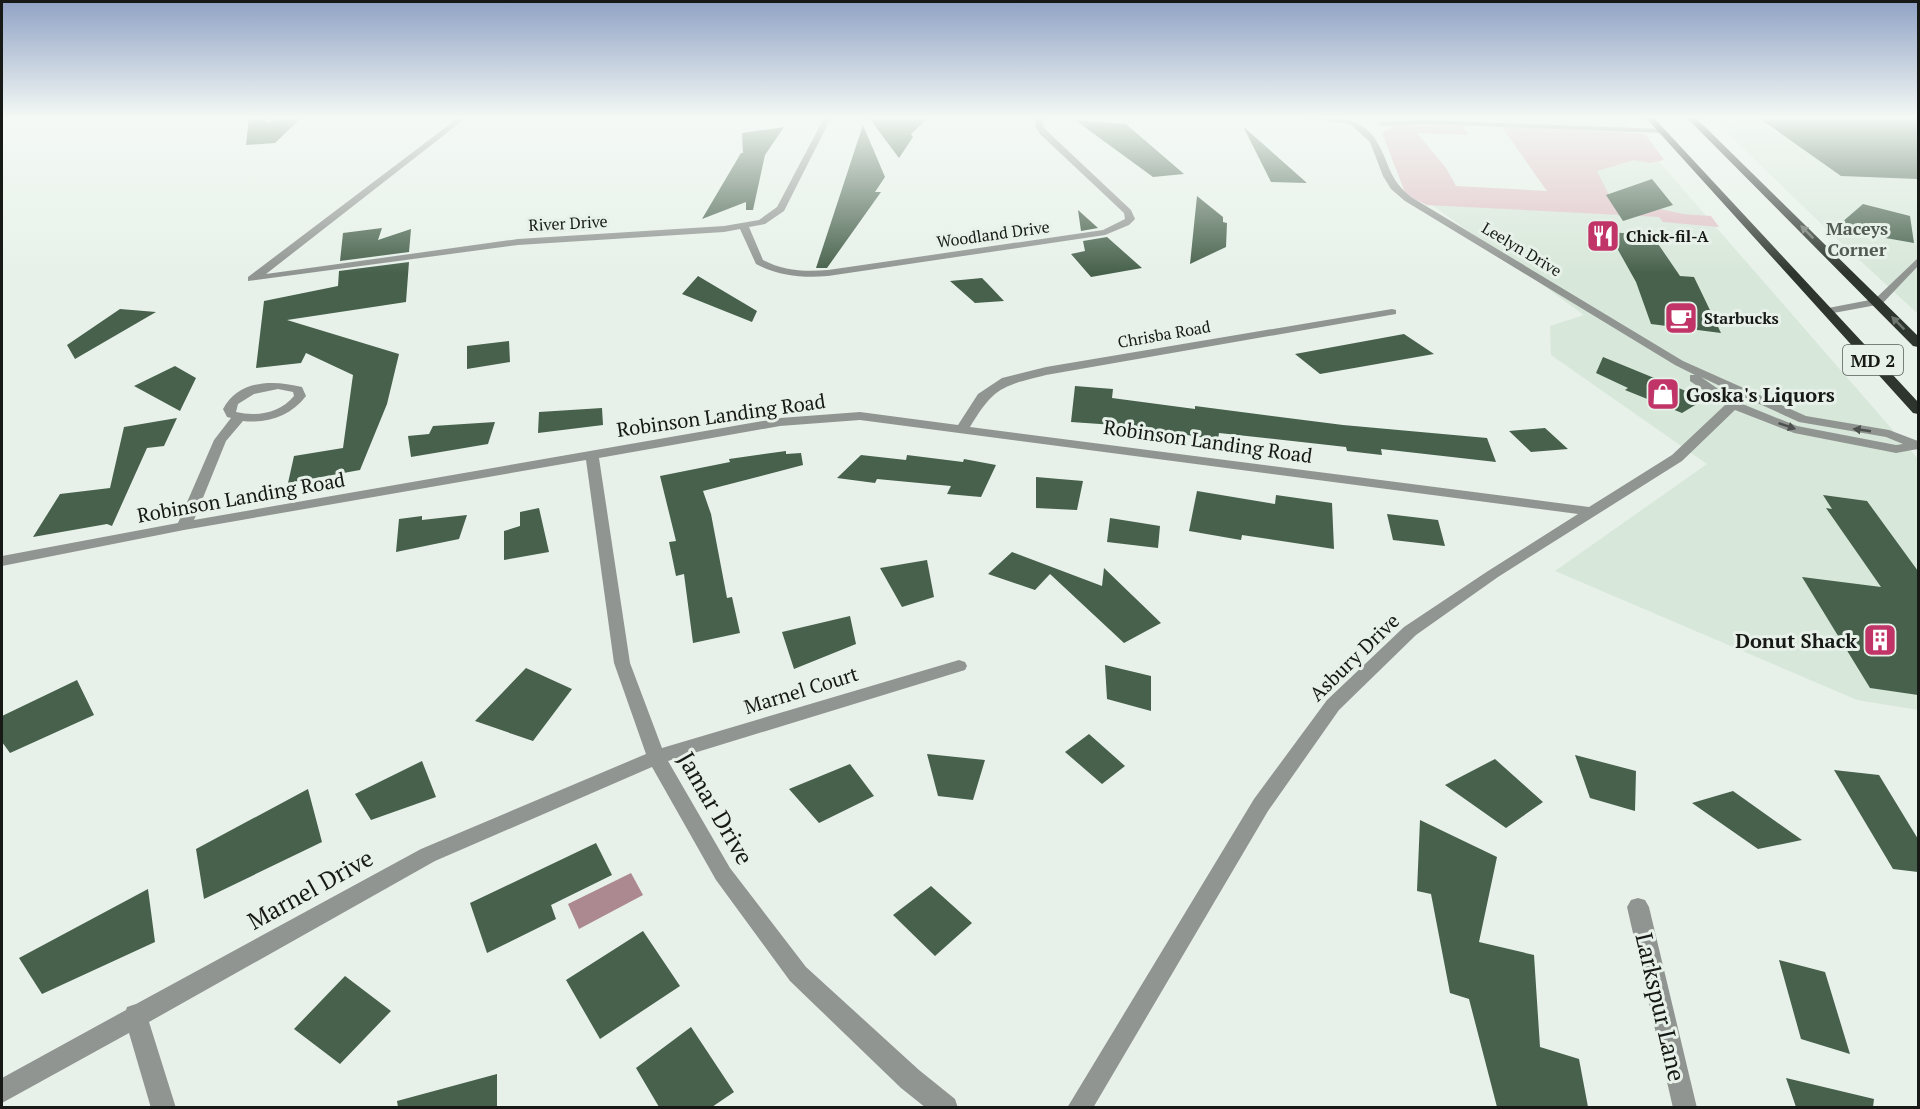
<svg xmlns="http://www.w3.org/2000/svg" width="1920" height="1109" font-family="'PT Serif',serif">
<style>
.built{fill:#d7e7d9}
.green{fill:#e0bfc6}
.water{fill:#ac8890}
.building{fill:#47614c}
.lines{fill:none;stroke-linecap:round;stroke-linejoin:round}
.minor{fill:#919592;fill-rule:evenodd}
.highway{fill:#2e352f;fill-rule:evenodd}
.oneway{fill:#6f7770}
.oneway2{fill:#4d514e}
.labels{text-anchor:middle;dominant-baseline:central;stroke-width:6;stroke-linejoin:round;paint-order:stroke}
.far-street-label{font-size:16px;fill:#161916;stroke:#e7f1e9}
.far-poi-label{font-size:16px;font-weight:bold;fill:#161916;stroke:#e7f1e9;text-anchor:start}
.far-neighbourhood-label{font-size:18px;font-weight:bold;fill:#525a53;stroke:#e7f1e9}
.shield{fill:#e7f1e9;stroke:#555a55;stroke-width:1.5}
.shield-label{font-size:18px;font-weight:bold;fill:#161916}
.poi-label{font-size:20px;font-weight:bold;fill:#161916;stroke:#e7f1e9;text-anchor:start}
.street-label{font-size:20px;fill:#161916;stroke:#e7f1e9}
.near-street-label{font-size:24px;fill:#161916;stroke:#e7f1e9}
</style>
<rect width="100%" height="100%" fill="#e7f1e9"/>
<path class="built" d="M1501 118H1621L1918 459V710L1857 700 1555 571 1707 464 1551 355 1550 326 1584 315 1428 202 1608 212 1559 134 1506 121Z
M1710 118H1918V132L1716 122Z
M1718 124 1918 134V314L1839 241Z"/>
<path class="green" d="M1412 125 1463 126 1468 135 1417 133 1446 168 1456 186 1547 191 1501 126 1645 134 1664 160 1650 163 1634 160 1597 171 1616 209H1660L1683 214 1711 216 1719 227 1663 222 1659 217 1427 205 1406 195 1382 133 1395 126Z"/>
<path class="water" d="M631 873 643 895 579 929 568 904Z"/>
<path class="building" d="M249 118H262L268 123 278 118H301L275 143 246 145Z
M869 118H928L911 134 913 137 899 158Z
M1759 118H1918V179L1841 176Z
M1075 120 1126 124 1184 174 1153 177Z
M863 125 885 177 875 192H881L827 268H816Z
M784 127 765 155 753 210H746V202L702 219 741 153H743L742 133Z
M1244 128H1245L1307 183 1271 182Z
M1652 179 1673 205 1623 221 1606 195Z
M1197 196 1223 217V222L1227 223 1226 247 1190 264Z
M1863 204 1910 216 1914 243 1834 229Z
M1078 210 1098 228 1081 231Z
M382 228 378 240 411 229 409 252 340 261 343 233Z
M1608 232 1652 235 1680 276 1694 277 1721 333 1651 324 1636 282Z
M1107 237 1142 268 1091 277 1071 254 1085 251 1083 241Z
M409 262 406 302 287 320 399 354 387 404 360 470 288 483 294 456 343 448 353 375 306 353 301 363 256 368 264 301 338 286 339 271Z
M698 276 757 311 752 322 682 294Z
M982 278 987 283 1004 301 975 303 950 281Z
M120 309 156 312 75 359 67 345Z
M1404 334 1434 354 1320 374 1295 354Z
M509 341 510 362 467 369V346Z
M1603 357 1681 389 1705 399 1682 413 1625 390 1628 388 1596 373Z
M175 366 196 378 180 411 134 386Z
M1075 386 1113 389 1112 398 1195 409V406L1343 425 1487 438 1496 462 1381 449 1382 455 1347 451 1346 447 1219 433 1218 440 1150 429 1149 432 1129 429V426L1071 422Z
M602 408 603 425 538 433 539 412Z
M177 418 164 446 147 448 112 526 107 524 33 537 60 494 110 488 124 427Z
M495 422 488 444 411 457 408 436 429 434 433 426Z
M1545 428 1568 449 1531 452 1509 431Z
M786 451V454L801 453 803 465 703 491 711 514 727 598 732 597 740 633 693 643 684 574 676 576 669 542 676 541 660 476 730 462 729 459Z
M861 455 906 460 907 455 963 462 964 459 996 465 981 497 947 494 951 486 877 479 875 483 837 478Z
M1036 477 1083 481 1077 510 1036 508Z
M1197 491 1275 504 1276 495 1332 503 1334 549 1242 535 1241 540 1189 531Z
M1823 495 1867 501 1918 571V695L1870 688 1802 577 1881 587 1826 508 1832 509Z
M539 508 549 552 504 560V531L520 526V512Z
M1387 514 1438 520 1445 546 1393 540Z
M467 515 459 539 396 552 399 519 422 516V520Z
M1110 518 1160 526 1158 548 1107 542Z
M1012 552 1102 586 1104 568 1161 623 1124 643 1050 574 1035 590 988 574Z
M927 560 934 597 902 607 880 568Z
M850 616 856 644 794 669 782 632Z
M1105 665 1151 676V711L1107 699Z
M526 668 572 689 533 741 475 721Z
M77 680 94 715 10 753 2 742V716Z
M1089 734 1125 766 1102 784 1065 752Z
M927 754 985 760 973 800 938 796Z
M1575 755 1636 771 1635 811 1590 798Z
M1495 759 1543 802 1506 828 1445 785Z
M422 761 436 797 371 820 355 794Z
M850 764 874 796 819 823 789 789Z
M1834 770 1879 775 1918 839V872L1893 869Z
M308 789 322 842 204 899 196 849Z
M1733 791 1802 840 1758 849 1692 803Z
M1420 820 1497 857 1479 942 1534 955 1540 1047 1579 1059 1588 1107H1497L1469 999 1450 993 1431 894 1417 891Z
M596 843 612 875 551 905 556 919 487 953 470 903Z
M931 886 972 923 935 956 893 915Z
M148 889 155 942 42 994 19 958Z
M643 931 680 986 600 1039 566 980Z
M1779 960 1825 972 1850 1054 1801 1039Z
M345 976 391 1011 340 1064 294 1029Z
M691 1027 734 1092 712 1107H659L636 1068Z
M497 1074V1107H398L397 1101Z
M1786 1078 1874 1099 1873 1107H1796Z"/>
<g class="lines">
<path class="minor" d="M264 118H276L267 121Z
M458 118H466L266 274 518 239 724 226 759 220 777 207 824 118H831L784 211 765 224 749 227 763 260C784 271 805 272 828 270L1103 230 1125 219 1124 213 1040 134 1035 126 1037 118H1043V126L1046 130 1131 210 1135 219 1129 225 1105 235 828 276C802 278 779 276 756 264L740 229 724 232 518 245 248 281V277Z
M1302 118C1328 115 1363 116 1377 142 1391 166 1388 178 1411 197L1683 361 1806 416 1889 430 1918 441V449L1896 453 1794 433 1735 410 1682 461 1498 577 1416 635 1339 710 1268 811 1093 1108H1067L1254 799 1327 700 1404 627 1488 571 1578 514 860 420 780 426 599 458 630 663 662 748 959 660 965 662 967 666 965 670 668 761 730 868 806 967 919 1070 955 1099 958 1108H926L901 1088 790 981 716 880 652 767 435 861 149 1022 176 1108H151L129 1033 2 1103V1078L126 1010 127 1007 136 1004 421 849 646 754 614 663 586 460 184 530 2 566V556L178 523 214 440 231 418 227 417 223 409C239 379 274 380 302 387L306 396C291 416 267 424 243 421L226 441 194 520 780 418 860 412 958 425 978 394 1002 378 1046 367 1392 309 1396 310V314L1046 375C1002 386 994 387 970 427L1589 507 1672 455 1725 405 1690 381V375H1695L1675 365 1405 201 1391 189 1383 176 1370 142 1350 124ZM1701 377 1735 393 1731 398ZM278 389 293 392 294 396C280 413 257 417 236 412L238 404 254 394ZM1744 397 1799 422 1886 437 1903 444 1896 445 1797 426 1740 403Z
M1424 120 1662 129 1666 131 1662 133 1424 124 1382 126 1378 124 1382 122Z
M1918 258V266L1882 304 1828 314 1823 311 1828 308 1875 299Z
M1638 898 1645 900 1649 907 1697 1108H1673L1627 907 1631 900Z"/>
<path class="highway" d="M1646 118H1654L1918 402V414L1913 413Z
M1687 118H1696L1918 336V347L1913 346Z"/>
</g>
<defs><path id="oneway-solid" d="M-6-.8H1V-3.2L6.5 0L1 3.2V.8H-6Z" transform="scale(1.5)"/></defs>
<g class="oneway">
<use href="#oneway-solid" transform="translate(1807 232) rotate(-135)"/>
<use href="#oneway-solid" transform="translate(1898 323) rotate(-135)"/>
</g>
<g class="oneway2">
<use href="#oneway-solid" transform="translate(1787 426) rotate(19)"/>
<use href="#oneway-solid" transform="translate(1862 430) rotate(-172)"/>
</g>
<linearGradient id="sky" x2="0" y2="1"><stop stop-color="#90a2c5"/><stop offset="0.43" stop-color="#f4f9f5"/><stop offset="1" stop-color="#f4f9f5" stop-opacity="0"/></linearGradient>
<rect width="1920" height="273" fill="url(#sky)"/>
<defs>
<symbol id="restaurant-square" viewBox="-11 -11 22 22"><rect x="-9" y="-9" width="18" height="18" rx="4" fill="#c03467" stroke="#e7f1e9"/><path d="M-5-6h1v4h1v-4h1v4h1v-4h1v5L-1.5 .5V6h-2V.5L-5-1ZM5-6V6H3V1.5H1.5Q1.5-4 5-6Z" fill="#fff"/></symbol>
<symbol id="cafe-square" viewBox="-11 -11 22 22"><rect x="-9" y="-9" width="18" height="18" rx="4" fill="#c03467" stroke="#e7f1e9"/><path d="M-5.5-4.5H6V0H3Q3 3.5 0 3.5H-2.5Q-5.5 3.5-5.5 0ZM3-3.2v2h1.7v-2ZM-6 4.5H4V6H-6Z" fill="#fff"/></symbol>
<symbol id="shop-square" viewBox="-11 -11 22 22"><rect x="-9" y="-9" width="18" height="18" rx="4" fill="#c03467" stroke="#e7f1e9"/><path d="M-5-2.5h2.3a2.7 3.5 0 0 1 5.4 0H5L5.5 6h-11ZM-1.5-2.5h3a1.5 2.3 0 0 0-3 0Z" fill="#fff"/></symbol>
<symbol id="building-square" viewBox="-11 -11 22 22"><rect x="-9" y="-9" width="18" height="18" rx="4" fill="#c03467" stroke="#e7f1e9"/><path d="M-4-6H4V6H1V3H-1V6H-4ZM-2.5-4.3h1.7v1.8h-1.7ZM.8-4.3h1.7v1.8H.8ZM-2.5-1h1.7V.8h-1.7ZM.8-1h1.7V.8H.8Z" fill="#fff"/></symbol>
</defs>
<g fill-rule="evenodd">
<use href="#restaurant-square" x="1584" y="217" width="38" height="38"/>
<use href="#cafe-square" x="1662" y="299" width="38" height="38"/>
<use href="#shop-square" x="1644" y="375" width="38" height="38"/>
<use href="#building-square" x="1861" y="621" width="38" height="38"/>
</g>
<g class="labels">
<g class="far-street-label">
<text transform="translate(568 223) rotate(-3)">River Drive</text>
<text transform="translate(993 234) rotate(-8)">Woodland Drive</text>
<text transform="translate(1522 249) rotate(31)">Leelyn Drive</text>
<text transform="translate(1164 334) rotate(-10)">Chrisba Road</text>
</g>
<g class="far-poi-label">
<text x="1626" y="236">Chick-fil-A</text>
<text x="1704" y="318">Starbucks</text>
</g>
<g class="far-neighbourhood-label">
<text x="1857" y="228">Maceys<tspan x="1857" dy="21">Corner</tspan></text>
</g>
<rect class="shield" x="1843" y="345" width="60" height="30" rx="4.5"/>
<g class="shield-label">
<text x="1873" y="360">MD 2</text>
</g>
<g class="poi-label">
<text x="1686" y="394">Goska's Liquors</text>
<text x="1857" y="640" text-anchor="end">Donut Shack</text>
</g>
<g class="street-label">
<text transform="translate(721 415) rotate(-8)">Robinson Landing Road</text>
<text transform="translate(1208 441) rotate(8)">Robinson Landing Road</text>
<text transform="translate(241 497) rotate(-10)">Robinson Landing Road</text>
<text transform="translate(1354 657) rotate(-44)">Asbury Drive</text>
<text transform="translate(801 690) rotate(-17)">Marnel Court</text>
</g>
<g class="near-street-label">
<text transform="translate(716 808) rotate(60)">Jamar Drive</text>
<text transform="translate(310 889) rotate(-29)">Marnel Drive</text>
<text transform="translate(1661 1007) rotate(77)">Larkspur Lane</text>
</g>
</g>
<rect width="1920" height="1109" fill="none" stroke="#161916" stroke-width="6"/>
</svg>
